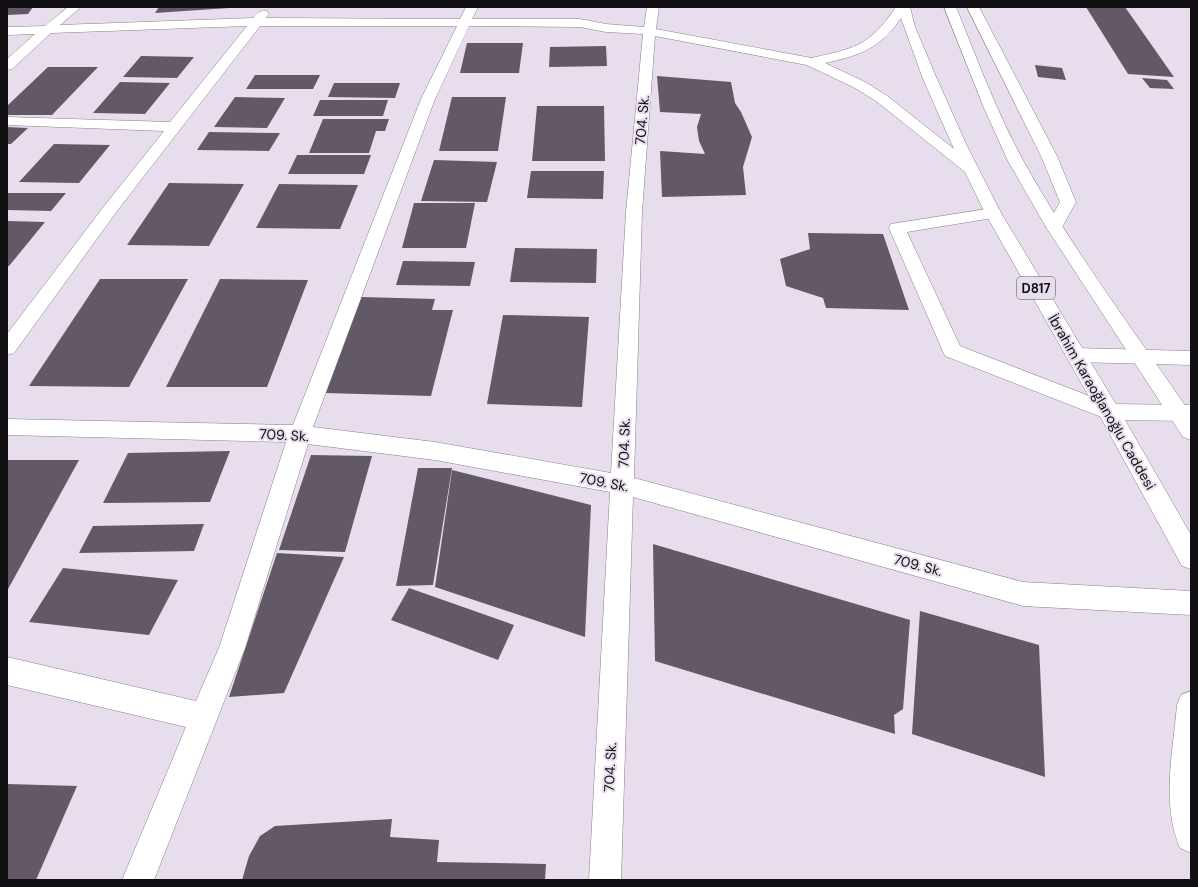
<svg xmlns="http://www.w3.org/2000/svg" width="1198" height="887" font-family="'DM Sans',sans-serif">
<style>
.building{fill:#625866}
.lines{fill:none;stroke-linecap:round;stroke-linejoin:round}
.minor-casing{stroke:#897e8d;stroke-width:1}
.highway-casing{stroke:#897e8d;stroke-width:1}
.minor{fill:#fff;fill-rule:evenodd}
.highway{fill:#fff;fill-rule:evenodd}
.labels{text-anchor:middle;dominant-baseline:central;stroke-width:4;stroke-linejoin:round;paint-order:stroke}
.shield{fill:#e8dded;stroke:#524d55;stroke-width:1}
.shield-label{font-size:13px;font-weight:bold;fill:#120f14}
.street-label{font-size:14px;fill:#120f14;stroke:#e8dded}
</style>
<rect width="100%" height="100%" fill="#e8dded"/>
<path class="building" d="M7 7H33L28 14 7 15Z
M159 7H229V8L155 13Z
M1086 7H1125L1174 77 1128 74Z
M467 43H523L519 73H460Z
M606 46 607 66 549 67 550 47Z
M141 56 194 57 177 78 123 77Z
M1035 65 1062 68 1066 80 1038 77Z
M48 67H98L52 115H7V106Z
M255 75H320L313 89H246Z
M657 76 731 82 735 103 741 112 752 137 743 167 746 195 662 197 660 151 705 154 699 141 697 127 701 114 660 112Z
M1142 78 1167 80 1174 89 1150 88Z
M120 82 170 83 145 114 93 113Z
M334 83H400L395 98 328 97Z
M235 97 285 98 267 128 214 127Z
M452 97H506L498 151H439Z
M320 100H388L383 116H313Z
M537 106H604L605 161H532Z
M323 119H389L385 131H376L369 153H309Z
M7 127 28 128 11 144H7Z
M209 132 280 133 269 151 197 150Z
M54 144 110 145 79 183 19 182Z
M297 155H371L364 174H288Z
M434 160 497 162 487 202 421 201Z
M531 171H604L603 199 527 198Z
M169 183 244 184 209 246 127 245Z
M279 184 358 185 340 229 256 228Z
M7 193H66L51 211 7 210Z
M414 203H475L466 248H402Z
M7 221 45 222 9 266H7Z
M808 233 883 234 909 310 826 308 823 298 786 286 780 259 810 249Z
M515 248 597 249 596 283 510 282Z
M403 261 475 262 470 286 396 285Z
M100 279H188L129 387 29 386Z
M220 279 308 280 267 387H166Z
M361 297 435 299 432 310H453L431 396 325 393Z
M503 315 589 317 582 407 487 404Z
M230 451 210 502 103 503 128 453Z
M311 455 372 456 345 552 279 550Z
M7 460H79L7 591Z
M418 468H452L433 585 396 586Z
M452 470 591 505 585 637 435 587Z
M204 524 194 551 79 553 93 526Z
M653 544 910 620 903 709 894 715 895 734 655 661Z
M277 553 344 557 284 693 229 697Z
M63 568 178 580 149 635 29 622Z
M409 588 514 625 498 660 391 620Z
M920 611 1039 645 1045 777 912 734Z
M7 784 77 786 36 880H7Z
M392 819 390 837 439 840 437 862 546 864 545 880H242L249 856 260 836 275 826Z"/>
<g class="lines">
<defs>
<path id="minor" d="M68 7H81L60 25 253 18C258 13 260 10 267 11L269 14 266 18 460 19 466 7H478L472 19H580L606 24 644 27 647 7H659L656 29 817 59 818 62 817 65 812 66 655 36 642 212 634 478 1023 582 1191 591V615L1023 606 633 497 621 880H589L610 492 435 460 308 444 245 648 154 880H122L186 727 7 685V657L196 701 219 648 286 442 7 435V419L293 425 421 99 457 26H260L117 211 14 353 7 355V334L105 205 164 131 7 125V117L170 122 247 26 51 33 12 69 7 70V59L35 34 7 35V27L45 26ZM469 26 580 27 606 32 643 34 626 212 611 473 435 442 313 427 435 99Z
M967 7H979L1057 156 1076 202 1060 231 1054 232 1048 231 1046 227 1060 202 1041 156Z
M993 208 999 209 1001 213 999 217 907 232 960 346 1110 404 1191 405V421L1109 420 945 356 889 228 891 224 897 223Z
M1075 348 1191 351V365L1075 362 1068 360 1065 355 1068 350Z
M1191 691V853L1180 848C1161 803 1173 752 1177 705L1181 695Z"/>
<path id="highway" d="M896 7H910L915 27 937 79 967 146 1001 213 1117 406 1191 535V569L1182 566 1101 418 985 213 965 172 876 101 855 88 807 65 806 62 807 59C854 48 867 49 896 7ZM901 18 923 79 954 149 886 95 865 82 825 63C859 56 881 48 901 18Z
M944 7H956C977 59 997 113 1024 162 1073 250 1134 331 1191 414V440L1183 437 1046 227 1008 161 984 108Z"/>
</defs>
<use href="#minor" class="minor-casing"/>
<use href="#highway" class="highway-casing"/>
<use href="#minor" class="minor"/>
<use href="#highway" class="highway"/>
</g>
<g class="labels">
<rect class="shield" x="1017" y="277" width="38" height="22" rx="3"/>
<g class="shield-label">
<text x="1036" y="288">D817</text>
</g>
<g class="street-label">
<text transform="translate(642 120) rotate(-85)">704. Sk.</text>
<text transform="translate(1102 402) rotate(60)">İbrahim Karaoğlanoğlu Caddesi</text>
<text transform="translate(284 435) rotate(3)">709. Sk.</text>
<text transform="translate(624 443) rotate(-88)">704. Sk.</text>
<text transform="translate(604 482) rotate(11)">709. Sk.</text>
<text transform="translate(918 565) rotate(15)">709. Sk.</text>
<text transform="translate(610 767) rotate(-87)">704. Sk.</text>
</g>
</g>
<rect width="1198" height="887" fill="none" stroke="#120f14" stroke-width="16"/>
</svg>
